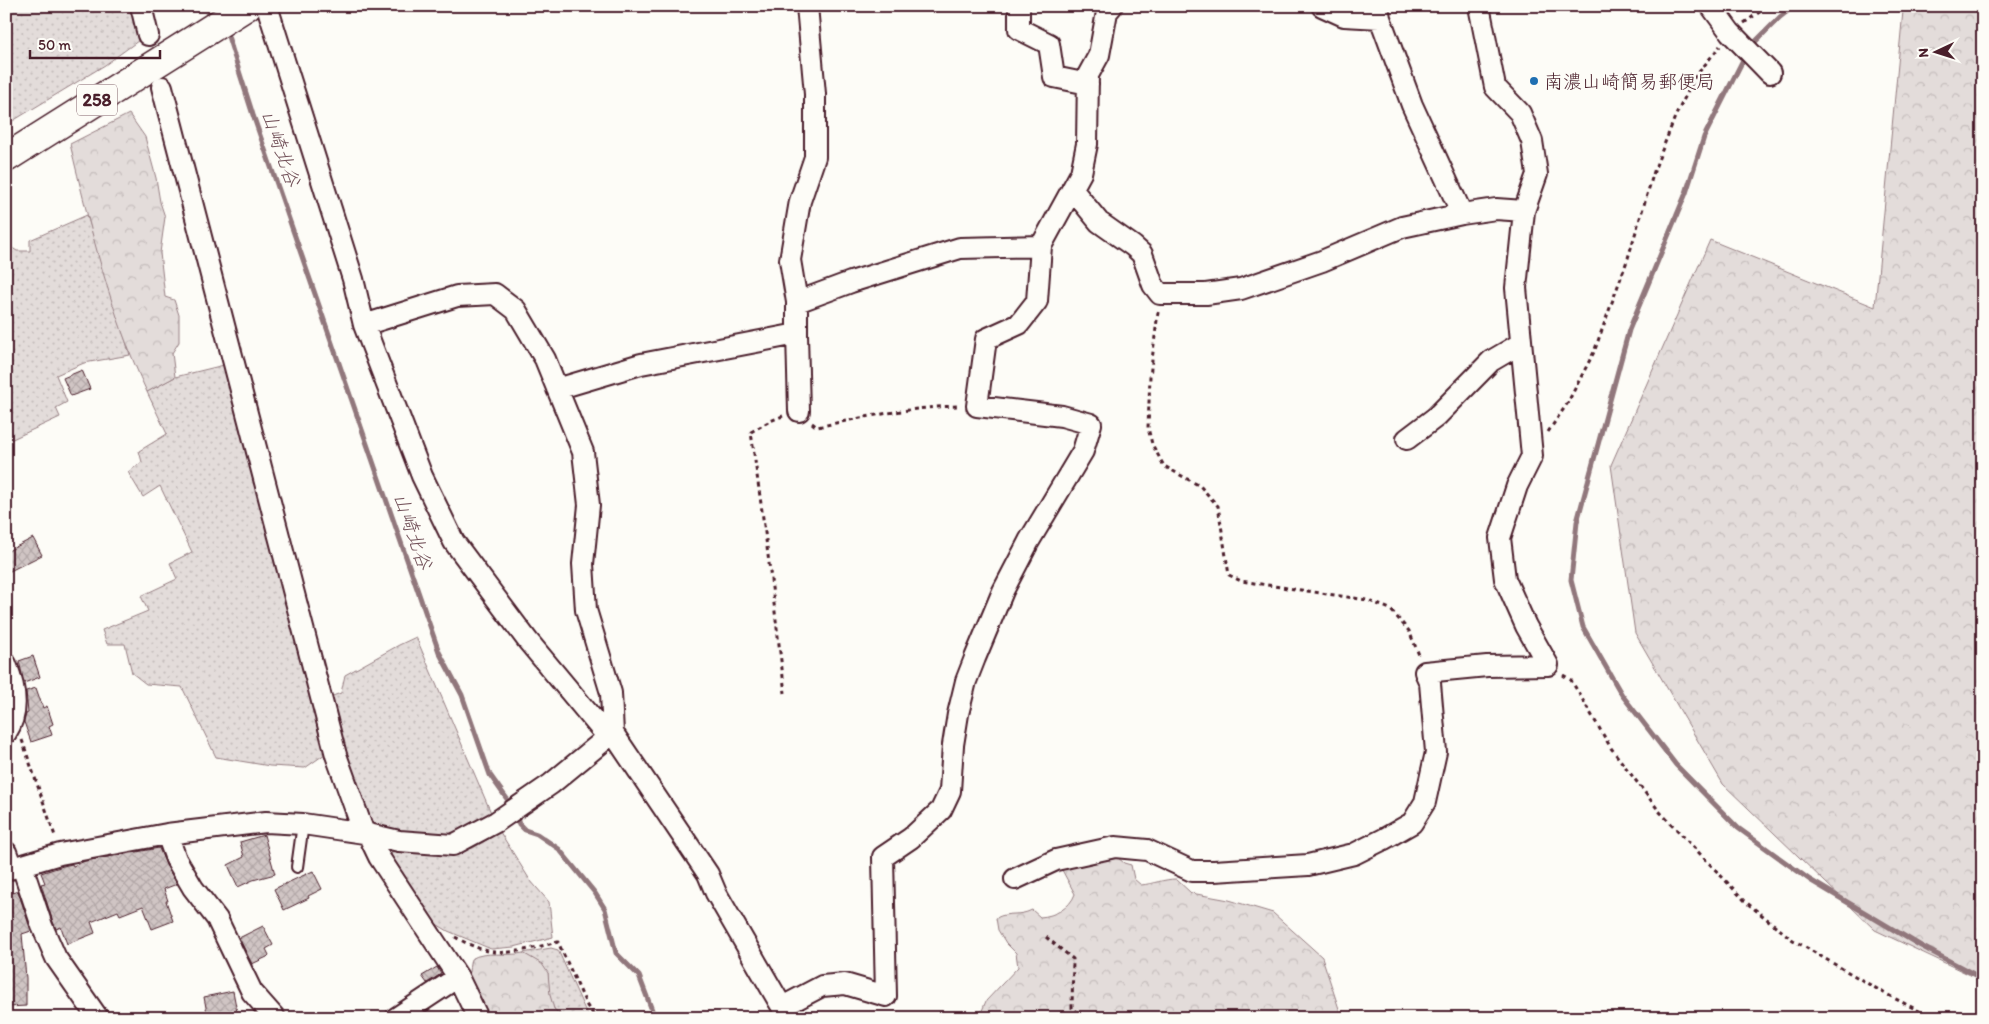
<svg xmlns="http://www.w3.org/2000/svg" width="1989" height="1024" font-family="Itim,'Klee One',sans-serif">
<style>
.green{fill:url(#green-dots);stroke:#967e82}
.forest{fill:url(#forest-crowns);stroke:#967e82}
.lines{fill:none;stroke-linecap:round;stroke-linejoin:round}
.stream{stroke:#91777b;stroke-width:5}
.building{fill:url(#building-cross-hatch);stroke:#4a1f2b}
.service-casing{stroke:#4a1f2b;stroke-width:14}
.minor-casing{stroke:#4a1f2b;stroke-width:24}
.trunk-casing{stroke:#4a1f2b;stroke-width:31}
.path{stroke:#4a1f2b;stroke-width:3;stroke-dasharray:4 4;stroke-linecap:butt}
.service{stroke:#fdfcf7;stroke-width:10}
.minor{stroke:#fdfcf7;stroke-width:20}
.trunk{stroke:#fdfcf7;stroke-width:28}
.poi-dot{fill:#1f6fb2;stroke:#fdfcf7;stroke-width:2}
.labels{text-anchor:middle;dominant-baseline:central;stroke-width:5;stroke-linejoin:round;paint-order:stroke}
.shield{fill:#fdfcf7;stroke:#806168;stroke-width:1}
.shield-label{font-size:18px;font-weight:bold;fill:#4a1f2b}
.poi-label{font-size:19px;fill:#4a1f2b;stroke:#fdfcf7;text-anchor:start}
.water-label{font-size:20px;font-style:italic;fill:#73525a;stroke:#fdfcf7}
</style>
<defs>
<pattern id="green-dots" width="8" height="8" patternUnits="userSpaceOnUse" patternTransform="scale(1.25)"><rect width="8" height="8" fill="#e3dcda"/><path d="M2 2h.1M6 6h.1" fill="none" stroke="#c4bcbb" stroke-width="1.8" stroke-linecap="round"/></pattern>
<pattern id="forest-crowns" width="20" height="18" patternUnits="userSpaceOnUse" patternTransform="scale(1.25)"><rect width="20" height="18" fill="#e3dcda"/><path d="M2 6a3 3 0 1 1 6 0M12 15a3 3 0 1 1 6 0" fill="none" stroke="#c4bcbb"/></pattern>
<pattern id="building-cross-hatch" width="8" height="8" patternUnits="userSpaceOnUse" patternTransform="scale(1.25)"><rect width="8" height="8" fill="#d0c5c4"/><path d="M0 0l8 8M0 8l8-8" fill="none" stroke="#b4a9a9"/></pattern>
</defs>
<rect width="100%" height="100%" fill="#fdfcf7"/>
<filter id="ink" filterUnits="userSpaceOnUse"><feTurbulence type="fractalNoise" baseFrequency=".02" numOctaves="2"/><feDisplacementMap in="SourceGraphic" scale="10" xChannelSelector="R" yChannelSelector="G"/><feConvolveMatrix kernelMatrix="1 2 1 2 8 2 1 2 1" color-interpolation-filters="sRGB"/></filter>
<g filter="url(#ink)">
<path class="green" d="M6 6H134L142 38 105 65 6 125Z
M87 215 130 355 84 363 56 375 67 402 56 408 60 417 6 442V244L17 251H30V240Z
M224 365 325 754 305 768 270 766 216 757 182 687 146 684 132 673 125 644H107L102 630 148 611 141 596 177 579 170 563 192 552 160 486 143 497 128 472 142 462 139 451 167 434 147 392 175 377Z
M416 637 492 815 456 836 375 829 367 822 327 698 341 693 345 675 399 645Z
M500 832 530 880 549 902 553 937 514 947 491 949 448 931 428 919 391 856 393 845 450 854 473 848Z
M551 948 558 950 585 1010 591 1018C583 1018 574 1019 567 1018 548 1015 549 987 548 973L523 953Z"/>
<path class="forest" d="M1905 6H1983V981L1875 930 1723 784 1635 633 1611 465 1710 240 1875 307 1903 11Z
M129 114 145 137 156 178 160 202 165 217 160 253 165 297 174 300 179 315V342L172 353 175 377 147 392C111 316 90 227 70 144Z
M1117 857 1124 863 1131 865 1134 879 1141 885C1153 884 1164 879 1176 879L1191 893 1229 900 1273 913 1322 957 1342 1018H979L986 1001 1018 967 1016 953 1006 943 998 930 996 918C1010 911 1018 917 1032 910L1040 917C1055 916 1070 908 1075 894L1062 870 1065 864Z
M523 953 542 964 548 973 550 995 554 1009 564 1018H486C475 997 465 983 471 959 486 950 506 957 523 953Z"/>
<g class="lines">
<path class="stream" d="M226 30 253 115 439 652 462 695 490 775 512 806
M1751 46 1780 17 1794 6
M1745 56 1704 137 1686 193 1629 330 1577 522 1571 580 1583 627 1622 695 1676 765 1738 828 1810 880 1921 946 1983 979
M515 814 519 824 525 830 537 834 559 849 595 893 605 909 616 953 639 976 655 1018"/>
</g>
<path class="building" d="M82 370 90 389 71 396 63 378Z
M33 538 42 555 6 573V552Z
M33 656 40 677 24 683 19 661Z
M36 688 43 708 47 706 53 724 49 726 52 735 31 742 24 722 26 714 28 713 26 691Z
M264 835 275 874 253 880 238 887 228 865 244 857 240 842Z
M159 848 166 865 177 884 164 889 168 901H166L173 921 152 929 143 906 120 915 118 911 91 922 95 933 67 944 61 927 56 929 53 922 41 884 45 883 41 873 63 866 72 864 73 866 85 861Z
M313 871 322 889 308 896 309 898 284 910 274 889Z
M18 891 31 931 22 934 26 978V1006L8 1007 6 914 11 913 6 895Z
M263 926 273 945 266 949 269 955 267 957 252 964 239 938Z
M437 967 441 974 427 983 422 976Z
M233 991 237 1012 234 1013 235 1018H208L204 997Z"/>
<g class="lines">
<defs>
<path id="service" d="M297 867 303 824"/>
<path id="minor" d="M141 6 148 35
M267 6 353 279 364 325 457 296 495 294 516 310 545 359 583 452 589 505 583 564 586 610 611 693 613 733 708 874 716 893 782 1007 822 986 845 984 886 996 883 857 911 838 941 810 950 791 953 745 958 714 966 681 975 658 1003 591 1029 541 1083 451 1091 424 1062 416 977 406 986 339 1019 324 1037 301 1041 246 1081 173 1087 144 1088 75 1099 55 1107 12 1112 6
M1019 6V29L1049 44 1054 77 1088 84
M1322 6 1344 16 1380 18
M1378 6 1380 18 1412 105 1462 214
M1711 6 1730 32 1770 73
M162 87 336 755 364 833
M1072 189 1099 222 1133 246 1142 254 1153 285 1160 294H1206L1241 289 1322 261 1402 227 1462 214 1496 209 1524 211
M797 302 790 260 800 201 815 157V94L807 6
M364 325 422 476 454 542 528 641 602 730 613 733
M797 334 799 411
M557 389 641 364 797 334V302L851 282 960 248 1041 246
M1407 439 1436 417 1491 361 1520 344
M6 664C15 686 20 712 6 733
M167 834 176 859 193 888 217 919 252 992 275 1018
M368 834 379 857 458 977 478 1018
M6 852 12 868
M22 866 42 926 56 958 98 1018
M6 870 60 854 167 834 266 822 303 824 364 833 399 841 453 845 496 822 551 784 613 733
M1015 879 1056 860 1115 847 1147 850 1192 871H1214L1308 865 1354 854 1384 839 1412 823 1425 802 1436 752 1430 683 1425 672 1487 666 1548 665 1526 626 1505 579 1500 538 1517 486 1532 456 1516 288 1524 211 1537 174 1532 141 1520 113 1495 87 1479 6
M396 1018 458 977"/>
<path id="trunk" d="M6 158 247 6"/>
</defs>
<use href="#service" class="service-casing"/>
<use href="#minor" class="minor-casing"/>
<use href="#trunk" class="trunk-casing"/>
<path class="path" d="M1744 23 1768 6
M1158 312 1150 376 1148 428 1152 444 1164 466 1200 486 1218 506 1229 575 1241 581 1367 600 1390 609 1409 631 1419 655
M783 416 770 421 751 432 767 547 785 693
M812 423 817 427C864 417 911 407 960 406
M1548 432 1567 404 1594 352 1628 258 1655 168 1675 117 1695 77 1720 46
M1563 675 1571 680 1611 748 1659 811 1747 903 1793 940 1884 993 1933 1018
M22 740 55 836
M455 937C464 942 474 947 484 950 506 957 536 947 558 942L587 1006 596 1018
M1046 937 1073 959 1072 1008 1085 1018"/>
<use href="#service" class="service"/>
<use href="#minor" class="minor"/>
<use href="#trunk" class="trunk"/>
</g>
</g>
<circle class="poi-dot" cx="1534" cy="81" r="5"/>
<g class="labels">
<rect class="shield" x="77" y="84.5" width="40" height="31" rx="4"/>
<g class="shield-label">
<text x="97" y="100">258</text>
</g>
<g class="poi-label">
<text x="1544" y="81">南濃山崎簡易郵便局</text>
</g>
<g class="water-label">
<text transform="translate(281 148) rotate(71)">山崎北谷</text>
<text transform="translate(413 531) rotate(71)">山崎北谷</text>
</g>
</g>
<rect width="1989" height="1024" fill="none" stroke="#fdfcf7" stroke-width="25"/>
<rect x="12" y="12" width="1964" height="999" fill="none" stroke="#4a1f2b" stroke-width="2" filter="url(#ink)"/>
<g transform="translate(1936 52) rotate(266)" stroke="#fdfcf7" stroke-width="4" paint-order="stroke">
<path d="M0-4L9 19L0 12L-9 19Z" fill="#4a1f2b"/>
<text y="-8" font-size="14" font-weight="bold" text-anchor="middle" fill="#4a1f2b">N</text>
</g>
<path d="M30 50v8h130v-8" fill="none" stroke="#4a1f2b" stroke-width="2.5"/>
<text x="38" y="50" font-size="15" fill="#4a1f2b" stroke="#fdfcf7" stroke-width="4" paint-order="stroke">50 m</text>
</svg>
